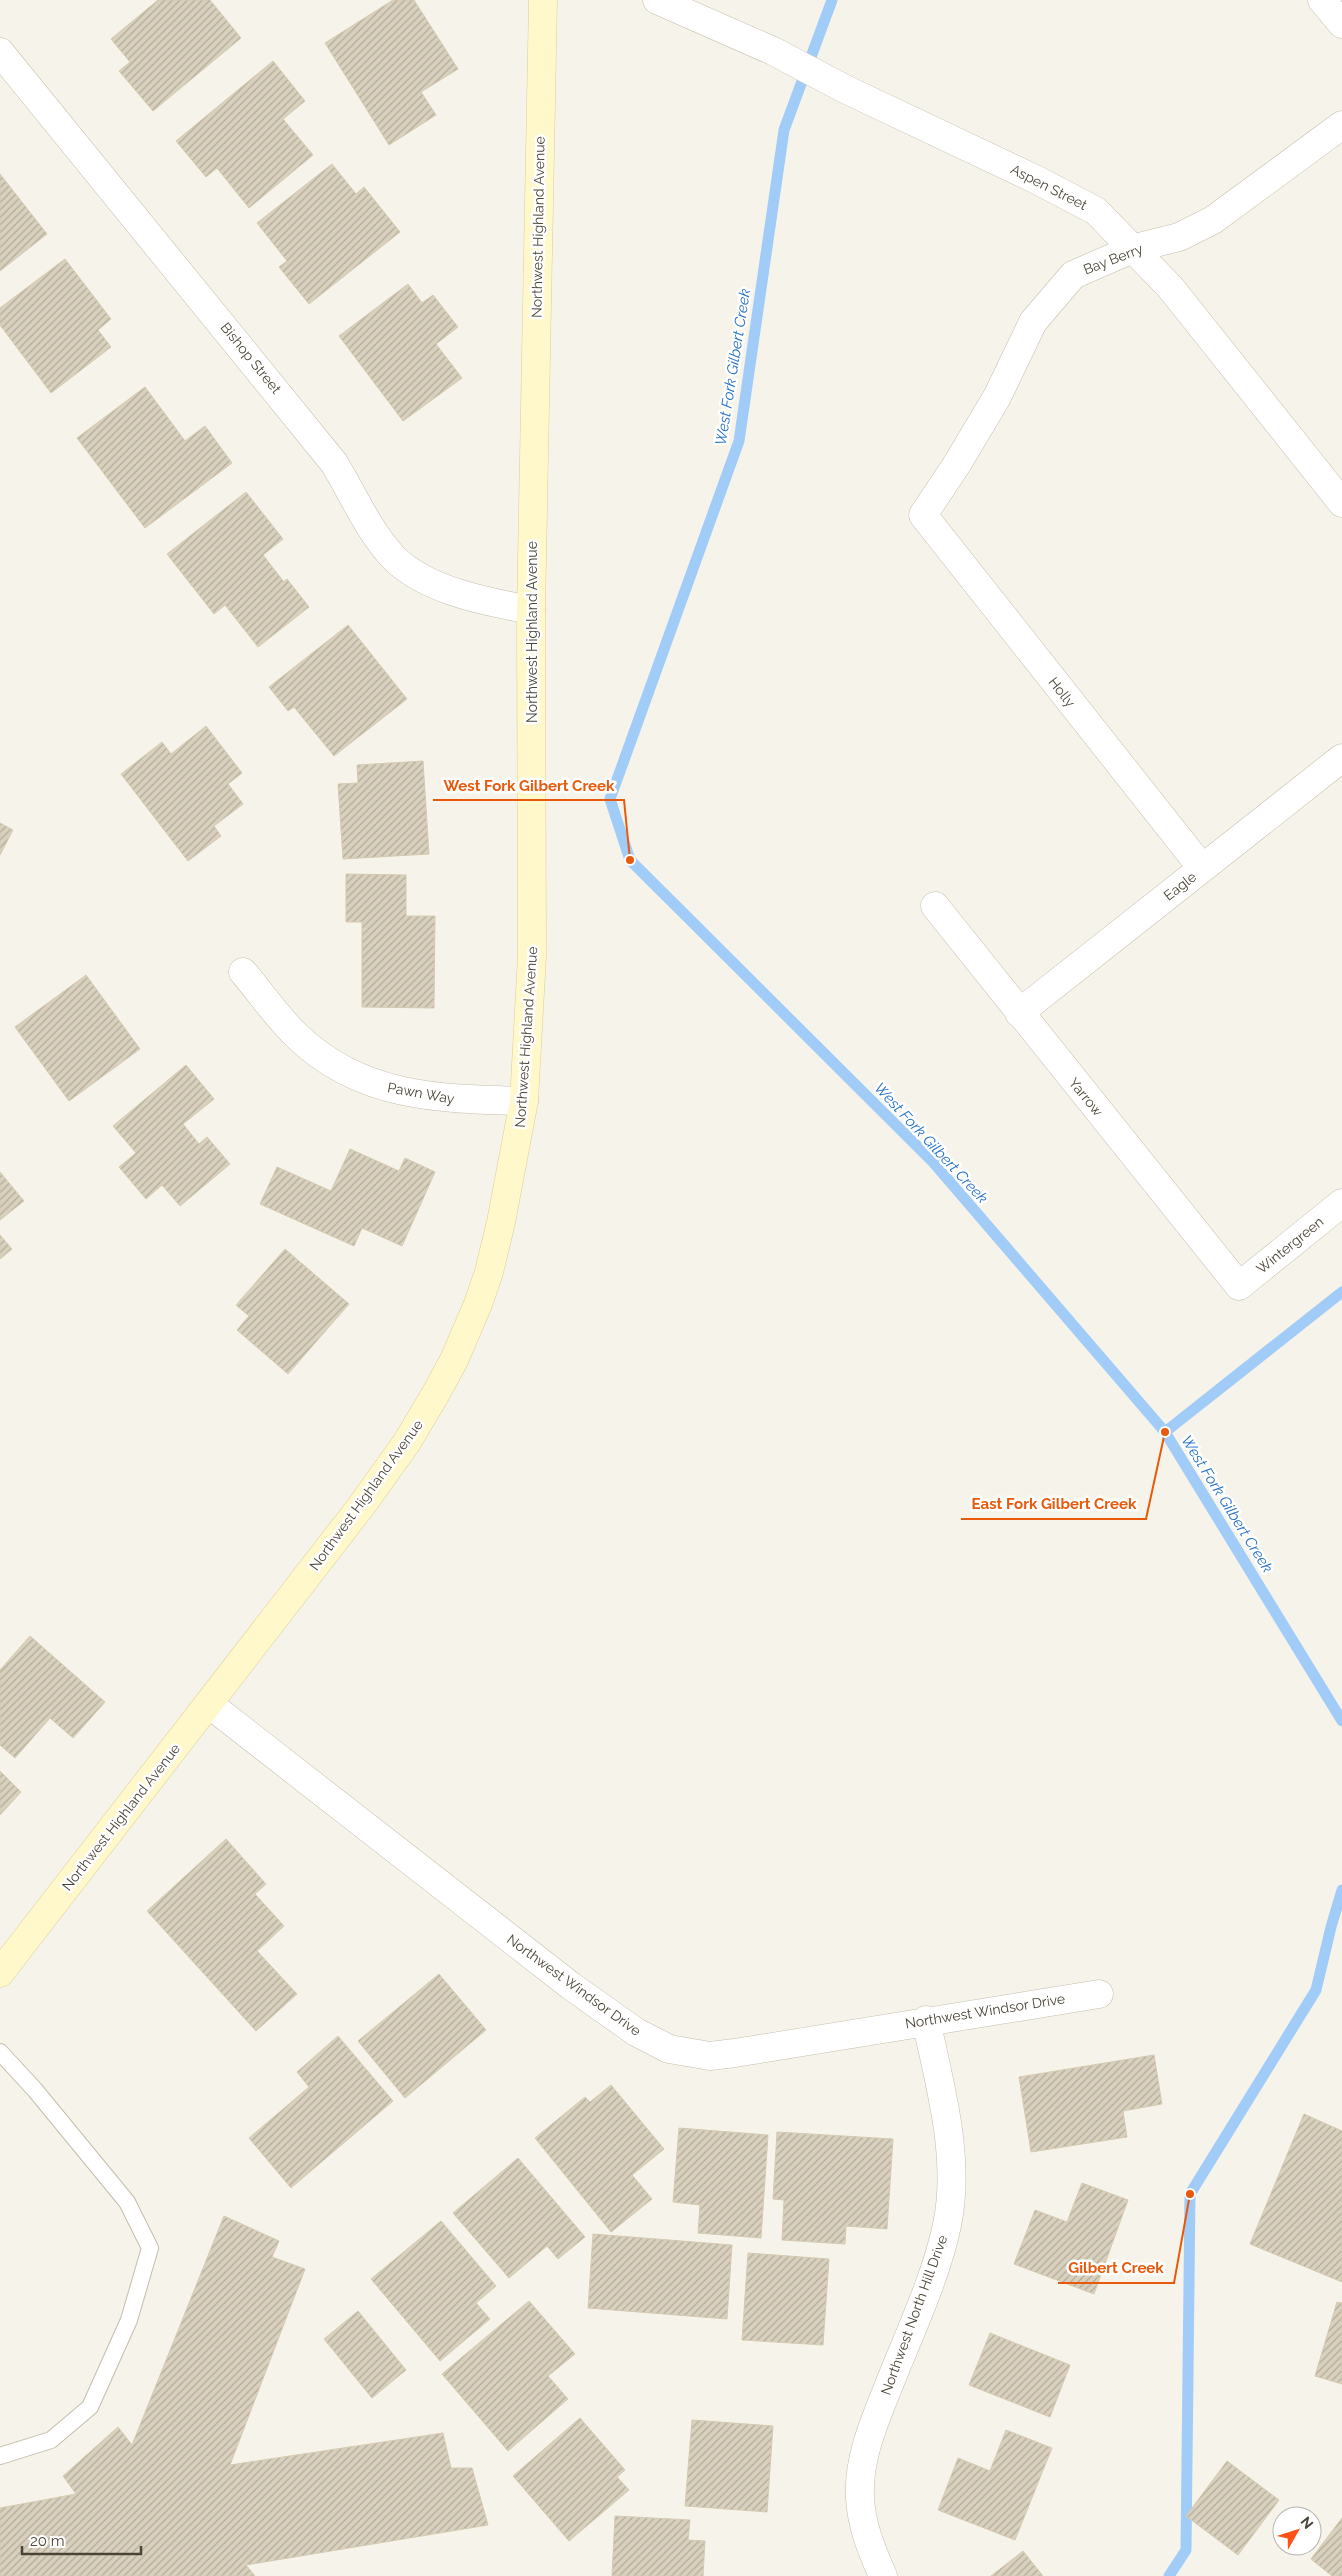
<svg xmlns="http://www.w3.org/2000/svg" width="1342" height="2576" font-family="Raleway,sans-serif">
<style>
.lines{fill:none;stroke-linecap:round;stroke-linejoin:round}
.stream{stroke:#a1ccf8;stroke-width:11}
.building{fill:url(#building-hatch);stroke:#d5cab0}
.service-casing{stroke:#c3bdab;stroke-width:18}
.minor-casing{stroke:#c3bdab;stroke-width:29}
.secondary-casing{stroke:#dbcf95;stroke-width:29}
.service{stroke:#fff;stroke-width:16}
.minor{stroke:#fff;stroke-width:28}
.secondary{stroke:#fff8cb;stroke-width:28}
.labels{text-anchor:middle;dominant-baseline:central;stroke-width:5;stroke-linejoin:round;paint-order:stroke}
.street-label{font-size:14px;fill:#4c4537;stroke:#fff}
.water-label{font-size:15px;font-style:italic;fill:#2270c5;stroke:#fff}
.leader{fill:none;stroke:#e8590c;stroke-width:2}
.callout-dot{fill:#e8590c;stroke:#fff;stroke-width:2}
.callout-label{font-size:15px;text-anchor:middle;font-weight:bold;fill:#e8590c;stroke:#fff;stroke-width:5;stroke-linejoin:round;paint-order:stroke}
</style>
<defs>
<pattern id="building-hatch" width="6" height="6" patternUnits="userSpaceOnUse" patternTransform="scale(1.25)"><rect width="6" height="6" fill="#d9d1be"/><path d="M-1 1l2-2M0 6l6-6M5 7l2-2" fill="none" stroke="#b2ab9b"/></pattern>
</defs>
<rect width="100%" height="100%" fill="#f6f4ea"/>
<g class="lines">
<path class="stream" d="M832 0 784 130 739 441 610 799 630 860 932 1161 1165 1432 1342 1721
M1165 1432 1342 1292
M1169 2576 1186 2550 1190 2194 1316 1990 1331 1927 1342 1890"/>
</g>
<path class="building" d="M158 0H210L241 38 153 111 119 71 130 62 111 39Z
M393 0H414L458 69 421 92 436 115 389 145 325 43Z
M273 61 305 101 283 119 313 155 249 208 217 168 206 177 176 141Z
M332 164 356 194 364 187 400 232 309 304 279 267 287 261 257 223Z
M0 174 47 234 0 271Z
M65 259 111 319 98 330 111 347 51 393 0 325V308Z
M408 284 422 303 433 295 458 327 436 344 462 378 403 421 339 336Z
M145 387 185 441 205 426 232 463 145 528 77 438Z
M246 492 283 539 263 555 284 582 287 579 309 607 258 647 225 605 214 614 167 554Z
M348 625 407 699 334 756 294 707 288 711 269 687Z
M206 726 242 773 228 784 243 804 214 826 221 836 188 861 121 774 162 742 171 754Z
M423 761 429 854 343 859 338 784 358 783 357 765Z
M0 823 13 830 0 855Z
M346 874 406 875V916H435L434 1008 362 1007V922H346Z
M86 975 140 1049 69 1101 15 1027Z
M186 1065 214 1099 183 1124 199 1144 207 1137 230 1164 180 1206 162 1185 146 1199 119 1167 136 1153 113 1126Z
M350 1149 399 1171 405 1158 435 1172 402 1246 362 1228 354 1246 260 1204 277 1167 331 1191Z
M0 1172 24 1201 0 1220Z
M0 1235 12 1249 0 1259Z
M285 1249 349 1304 288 1374 237 1330 249 1316 236 1305Z
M30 1636 105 1702 73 1738 50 1718 15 1758 0 1745V1670Z
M0 1771 21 1792 0 1815Z
M226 1839 266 1884 255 1894 284 1926 257 1951 297 1994 256 2031 147 1911Z
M439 1974 486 2030 405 2098 358 2041Z
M338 2036 393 2101 291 2188 249 2138 309 2087 297 2072Z
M1154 2055 1162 2104 1123 2111 1127 2137 1031 2152 1019 2077Z
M611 2085 664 2149 632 2175 652 2199 611 2232 535 2138 585 2097 590 2102Z
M1304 2114 1342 2131V2282L1250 2244Z
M679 2128 768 2135 761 2238 698 2233 700 2205 673 2202Z
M777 2132 893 2139 887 2229 846 2226 845 2244 782 2240 784 2200 773 2199Z
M518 2158 585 2237 558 2259 547 2246 509 2278 453 2213Z
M1082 2183 1128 2200 1094 2294 1014 2264 1035 2210 1067 2222Z
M224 2216 279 2241 272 2257 305 2269 230 2465 443 2433 451 2468H472L488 2525 246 2565 255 2576H0V2508L76 2494 63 2476 118 2427 132 2445Z
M441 2221 496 2286 476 2303 490 2319 440 2361 371 2279Z
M593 2234 732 2245 727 2319 588 2308Z
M748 2253 829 2259 823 2345 742 2340Z
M529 2301 575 2354 548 2376 568 2399 508 2451 442 2374Z
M1337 2302 1342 2303V2384L1315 2376Z
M358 2311 406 2370 372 2398 324 2339Z
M990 2333 1070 2365 1050 2417 969 2385Z
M580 2418 625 2470 617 2477 629 2490 569 2541 513 2476Z
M692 2420 773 2426 767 2512 685 2506Z
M1006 2430 1052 2448 1015 2540 938 2510 958 2458 990 2471Z
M1227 2461 1279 2500 1238 2555 1186 2516Z
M615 2516 690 2520 688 2540 705 2541 703 2576H612Z
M1342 2518V2576H1332L1311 2559Z
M1023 2551 1043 2576H991Z"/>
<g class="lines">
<defs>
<path id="service" d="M0 2052 35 2090 127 2202 150 2248 129 2320 90 2407 51 2440 0 2456"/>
<path id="minor" d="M657 0 773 51 845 89 1037 180 1096 211 1170 287 1342 503
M1322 0 1342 24
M0 52 334 463C353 494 368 530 393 557 426 591 488 602 531 610
M1202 868 923 515 957 464 997 397 1033 322 1073 275 1135 248 1179 237 1213 220 1342 125
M935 906 1239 1286 1342 1203
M243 972C261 993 277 1017 297 1036 361 1098 440 1099 524 1101
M1019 1013 1342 758
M209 1704 571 1986 636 2032 669 2049 710 2056 735 2053 1099 1994
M883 2576C872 2551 861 2525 860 2497 858 2462 872 2427 885 2395 905 2343 936 2279 947 2225 961 2157 940 2087 926 2020"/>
<path id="secondary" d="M0 1973 362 1505 407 1442 435 1395 454 1360 478 1304 489 1272 501 1222 524 1101 532 956 531 610 543 0"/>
</defs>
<use href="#service" class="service-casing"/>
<use href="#minor" class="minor-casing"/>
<use href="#secondary" class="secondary-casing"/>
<use href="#service" class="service"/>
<use href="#minor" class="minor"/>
<use href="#secondary" class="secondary"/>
</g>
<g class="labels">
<g class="street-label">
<text transform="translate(1049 187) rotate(27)">Aspen Street</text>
<text transform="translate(538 227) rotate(-89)">Northwest Highland Avenue</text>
<text transform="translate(1113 259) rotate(-21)">Bay Berry</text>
<text transform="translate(251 358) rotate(51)">Bishop Street</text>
<text transform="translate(532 632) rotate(-90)">Northwest Highland Avenue</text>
<text transform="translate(1062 692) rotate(52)">Holly</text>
<text transform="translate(1180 886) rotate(-38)">Eagle</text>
<text transform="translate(526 1037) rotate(-86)">Northwest Highland Avenue</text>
<text transform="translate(421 1093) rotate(10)">Pawn Way</text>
<text transform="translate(1086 1097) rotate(51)">Yarrow</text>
<text transform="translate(1290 1245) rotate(-39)">Wintergreen</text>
<text transform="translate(366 1495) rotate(-54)">Northwest Highland Avenue</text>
<text transform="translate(121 1817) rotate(-52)">Northwest Highland Avenue</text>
<text transform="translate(574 1985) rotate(36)">Northwest Windsor Drive</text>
<text transform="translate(985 2011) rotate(-9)">Northwest Windsor Drive</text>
<text transform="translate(914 2315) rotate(-70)">Northwest North Hill Drive</text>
</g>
<g class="water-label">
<text transform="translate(733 367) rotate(-81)">West Fork Gilbert Creek</text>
<text transform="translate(931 1143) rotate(47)">West Fork Gilbert Creek</text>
<text transform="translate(1227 1504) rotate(58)">West Fork Gilbert Creek</text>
</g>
</g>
<path class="leader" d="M630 860L624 800H433M1165 1432L1146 1519H961M1190 2194L1174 2283H1058"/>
<g class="callout-dot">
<circle cx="630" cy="860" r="5"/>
<circle cx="1165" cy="1432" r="5"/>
<circle cx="1190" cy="2194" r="5"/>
</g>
<g class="callout-label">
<text x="529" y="791">West Fork Gilbert Creek</text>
<text x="1054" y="1509">East Fork Gilbert Creek</text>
<text x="1116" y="2273">Gilbert Creek</text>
</g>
<g transform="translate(1297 2531) rotate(51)"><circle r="24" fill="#ffffff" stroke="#b7b5af"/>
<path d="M0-4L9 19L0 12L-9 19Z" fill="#ff5218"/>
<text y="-8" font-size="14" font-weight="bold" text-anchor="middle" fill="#4c4537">N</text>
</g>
<path d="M22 2546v8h119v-8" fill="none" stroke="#4c4537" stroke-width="2.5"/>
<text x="30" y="2546" font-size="15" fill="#4c4537" stroke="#ffffff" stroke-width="4" paint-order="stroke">20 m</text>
</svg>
